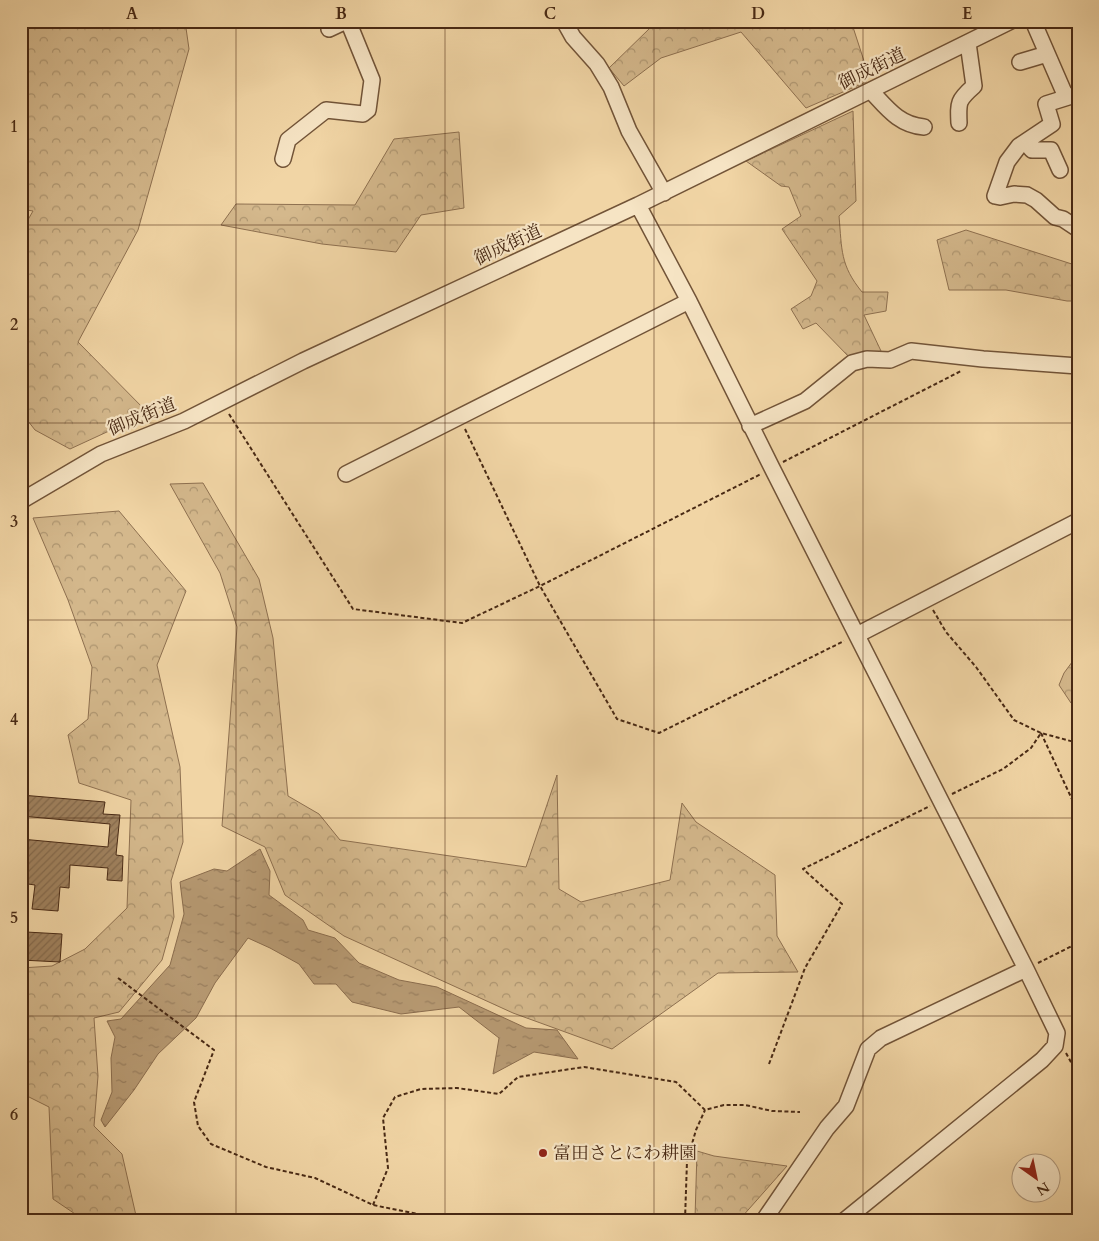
<svg xmlns="http://www.w3.org/2000/svg" width="1099" height="1241" font-family="Cardo,'Noto Serif JP',serif">
<style>
.forest{fill:url(#forest-crowns);stroke:#8e7050}
.water{fill:url(#water-ripples);stroke:#8b6d4e}
.building{fill:url(#building-hatch);stroke:#482914}
.lines{fill:none;stroke-linecap:round;stroke-linejoin:round}
.minor-casing{stroke:#725438;stroke-width:18}
.path{stroke:#482914;stroke-width:2;stroke-dasharray:4 2.5;stroke-linecap:butt}
.minor{stroke:#f6e4c4;stroke-width:15}
.grid{fill:none;stroke:#482914;stroke-width:1;stroke-opacity:0.55}
.poi-dot{fill:#8f2418;stroke:#f6e4c4;stroke-width:2}
.labels{text-anchor:middle;dominant-baseline:central;stroke-width:4.5;stroke-linejoin:round;paint-order:stroke}
.street-label{font-size:18px;fill:#482914;stroke:#f6e4c4}
.poi-label{font-size:18px;fill:#482914;stroke:#f6e4c4;text-anchor:start}
.neatline{fill:none;stroke:#482914;stroke-width:2}
.grid-label{font-size:16px;text-anchor:middle;font-weight:bold;fill:#482914}
</style>
<defs>
<pattern id="forest-crowns" width="20" height="18" patternUnits="userSpaceOnUse" patternTransform="scale(1.25)"><rect width="20" height="18" fill="#d4b88c"/><path d="M2 6a3 3 0 1 1 6 0M12 15a3 3 0 1 1 6 0" fill="none" stroke="#ae9671"/></pattern>
<pattern id="water-ripples" width="26" height="14" patternUnits="userSpaceOnUse" patternTransform="scale(1.25)"><rect width="26" height="14" fill="#b89b74"/><path d="M2 4q2-2 4 0t4 0M15 11q2-2 4 0t4 0" fill="none" stroke="#987e5e"/></pattern>
<pattern id="building-hatch" width="6" height="6" patternUnits="userSpaceOnUse" patternTransform="scale(1.25)"><rect width="6" height="6" fill="#a0825f"/><path d="M-1 1l2-2M0 6l6-6M5 7l2-2" fill="none" stroke="#846a4d"/></pattern>
</defs>
<rect width="100%" height="100%" fill="#f1d5a5"/>
<filter id="stains"><feTurbulence type="fractalNoise" baseFrequency=".004" numOctaves="4"/><feColorMatrix values="0 0 0 0 .2 0 0 0 0 .09 0 0 0 0 .02 0 0 0 .5 -.17"/></filter>
<radialGradient id="worn" r=".72"><stop offset=".6" stop-color="#630" stop-opacity="0"/><stop offset="1" stop-color="#630" stop-opacity=".3"/></radialGradient>
<path class="forest" d="M21 21H185L189 49 138 230 78 342 148 413 70 449 35 430 21 412V232L33 211 21 209Z
M645 21H851L865 64 866 82 806 108 741 32 661 58 624 86 609 68 650 28Z
M853 111 856 201 839 216C842 250 840 265 862 292H888L886 311 864 315 881 351 850 358 816 323 803 329 791 309 811 296 817 281 782 229 801 216 789 187 781 186 746 161Z
M459 132 464 208 421 215 396 252 322 244 221 225 236 204 355 205 394 139Z
M966 230 1078 266V301H1067L1006 290H949L937 240Z
M203 483 259 579 273 638 288 796 319 814 340 840 526 867 557 775 559 889 581 902 670 880 682 803 696 822 775 875 777 936 798 972 718 973 612 1049 513 1013 344 936 285 895 265 847 222 826 237 627 220 573 170 484Z
M119 511 186 591 157 665 180 767 183 842 171 881 174 917 162 960 119 1012 94 1018 98 1076 94 1126 122 1154 137 1220H84L53 1199 49 1107 21 1093V968L52 966 85 949 127 908 131 800 79 783 68 735 88 719 92 667 68 600 33 518Z
M1078 654V696L1071 703 1059 685 1064 673Z
M697 1151 714 1156 787 1166 741 1218 699 1220 695 1218Z"/>
<path class="water" d="M260 849 270 871 269 895 303 920 308 930 335 938 359 963 399 980 437 987 526 1028 557 1030 578 1059 534 1052 493 1074 499 1038 459 1007 401 1014 352 1002 336 984H314L299 964 270 948 248 938 215 983 196 1018 158 1054 134 1090 105 1127 101 1120 112 1092 111 1058 115 1037 107 1021 121 1019 170 965 184 914 180 882 214 869 227 871Z"/>
<path class="building" d="M21 795 105 802 103 814 120 815 116 855 123 856 122 881 107 880 108 868 70 865 69 888 60 887 58 911 32 909 35 885 21 883V839L108 847 110 824 21 816Z
M26 932 62 934 60 962 21 960V936L26 937Z"/>
<g class="lines">
<defs>
<path id="minor" d="M564 21 573 37 597 64 611 87 629 131 664 193
M1033 21 1066 97
M329 29 346 21
M1020 62 1047 54
M871 91C887 108 899 125 924 127
M1078 94 1046 104 1052 124 1019 146 1007 162 995 196 1000 197 1014 194 1027 195 1036 200 1055 217 1063 219 1078 229
M959 123C958 102 958 100 974 86L968 43
M1025 142 1032 150H1051L1060 170
M283 159 288 140 326 110 363 114 368 110 372 80 348 21
M638 205 689 301 772 468 1026 969 1057 1033 1055 1046 1042 1060 845 1220
M750 426 805 401 852 363 867 359 890 360 911 351 983 359 1078 366
M346 474 689 301
M21 501 101 454 184 421 303 361 638 205 1011 21
M857 635 1078 521
M764 1220 827 1128 846 1106 868 1049 881 1038 1026 969"/>
</defs>
<use href="#minor" class="minor-casing"/>
<path class="path" d="M229 414 353 609 462 623 540 586 761 474
M465 429 540 586 617 719 659 733 844 641
M783 462 961 371
M933 610 946 632 976 667 1014 720 1041 733 1078 743
M1041 733 1078 812
M952 794 1003 769 1031 748 1041 733
M1038 963 1078 943
M118 978 214 1050 194 1102 198 1126 211 1144 266 1167 315 1178 373 1205 448 1220
M1066 1053 1078 1075
M769 1064 805 968 842 904 803 869 930 806
M373 1205 388 1168 383 1118 395 1097 421 1089 457 1088 499 1094 518 1077 584 1067 676 1082 705 1110 724 1105H745L772 1111 800 1112
M685 1220 687 1161 696 1130 705 1110
M1067 1220 1078 1211"/>
<use href="#minor" class="minor"/>
</g>
<path class="grid" d="M236 21V1220M445 21V1220M654 21V1220M863 21V1220M21 225H1078M21 423H1078M21 620H1078M21 818H1078M21 1016H1078"/>
<circle class="poi-dot" cx="543" cy="1153" r="5"/>
<g class="labels">
<g class="street-label">
<text transform="translate(872 69) rotate(-26)">御成街道</text>
<text transform="translate(508 245) rotate(-25)">御成街道</text>
<text transform="translate(142 417) rotate(-22)">御成街道</text>
</g>
<g class="poi-label">
<text x="553" y="1153">富田さとにわ耕園</text>
</g>
</g>
<rect width="1099" height="1241" fill="none" stroke="#f1d5a5" stroke-width="55"/>
<g transform="translate(1036 1178) rotate(147)"><circle r="24" fill="#f6e4c4" stroke="#b0997e"/>
<path d="M0-4L9 19L0 12L-9 19Z" fill="#8f2418"/>
<text y="-8" font-size="14" font-weight="bold" text-anchor="middle" fill="#482914">N</text>
</g>
<rect x="28" y="28" width="1044" height="1186" class="neatline"/>
<g class="grid-label">
<text x="132" y="19">A</text>
<text x="341" y="19">B</text>
<text x="550" y="19">C</text>
<text x="758" y="19">D</text>
<text x="967" y="19">E</text>
<text x="14" y="132">1</text>
<text x="14" y="330">2</text>
<text x="14" y="527">3</text>
<text x="14" y="725">4</text>
<text x="14" y="923">5</text>
<text x="14" y="1120">6</text>
</g>
<rect width="100%" height="100%" filter="url(#stains)"/>
<rect width="100%" height="100%" fill="url(#worn)"/>
</svg>
